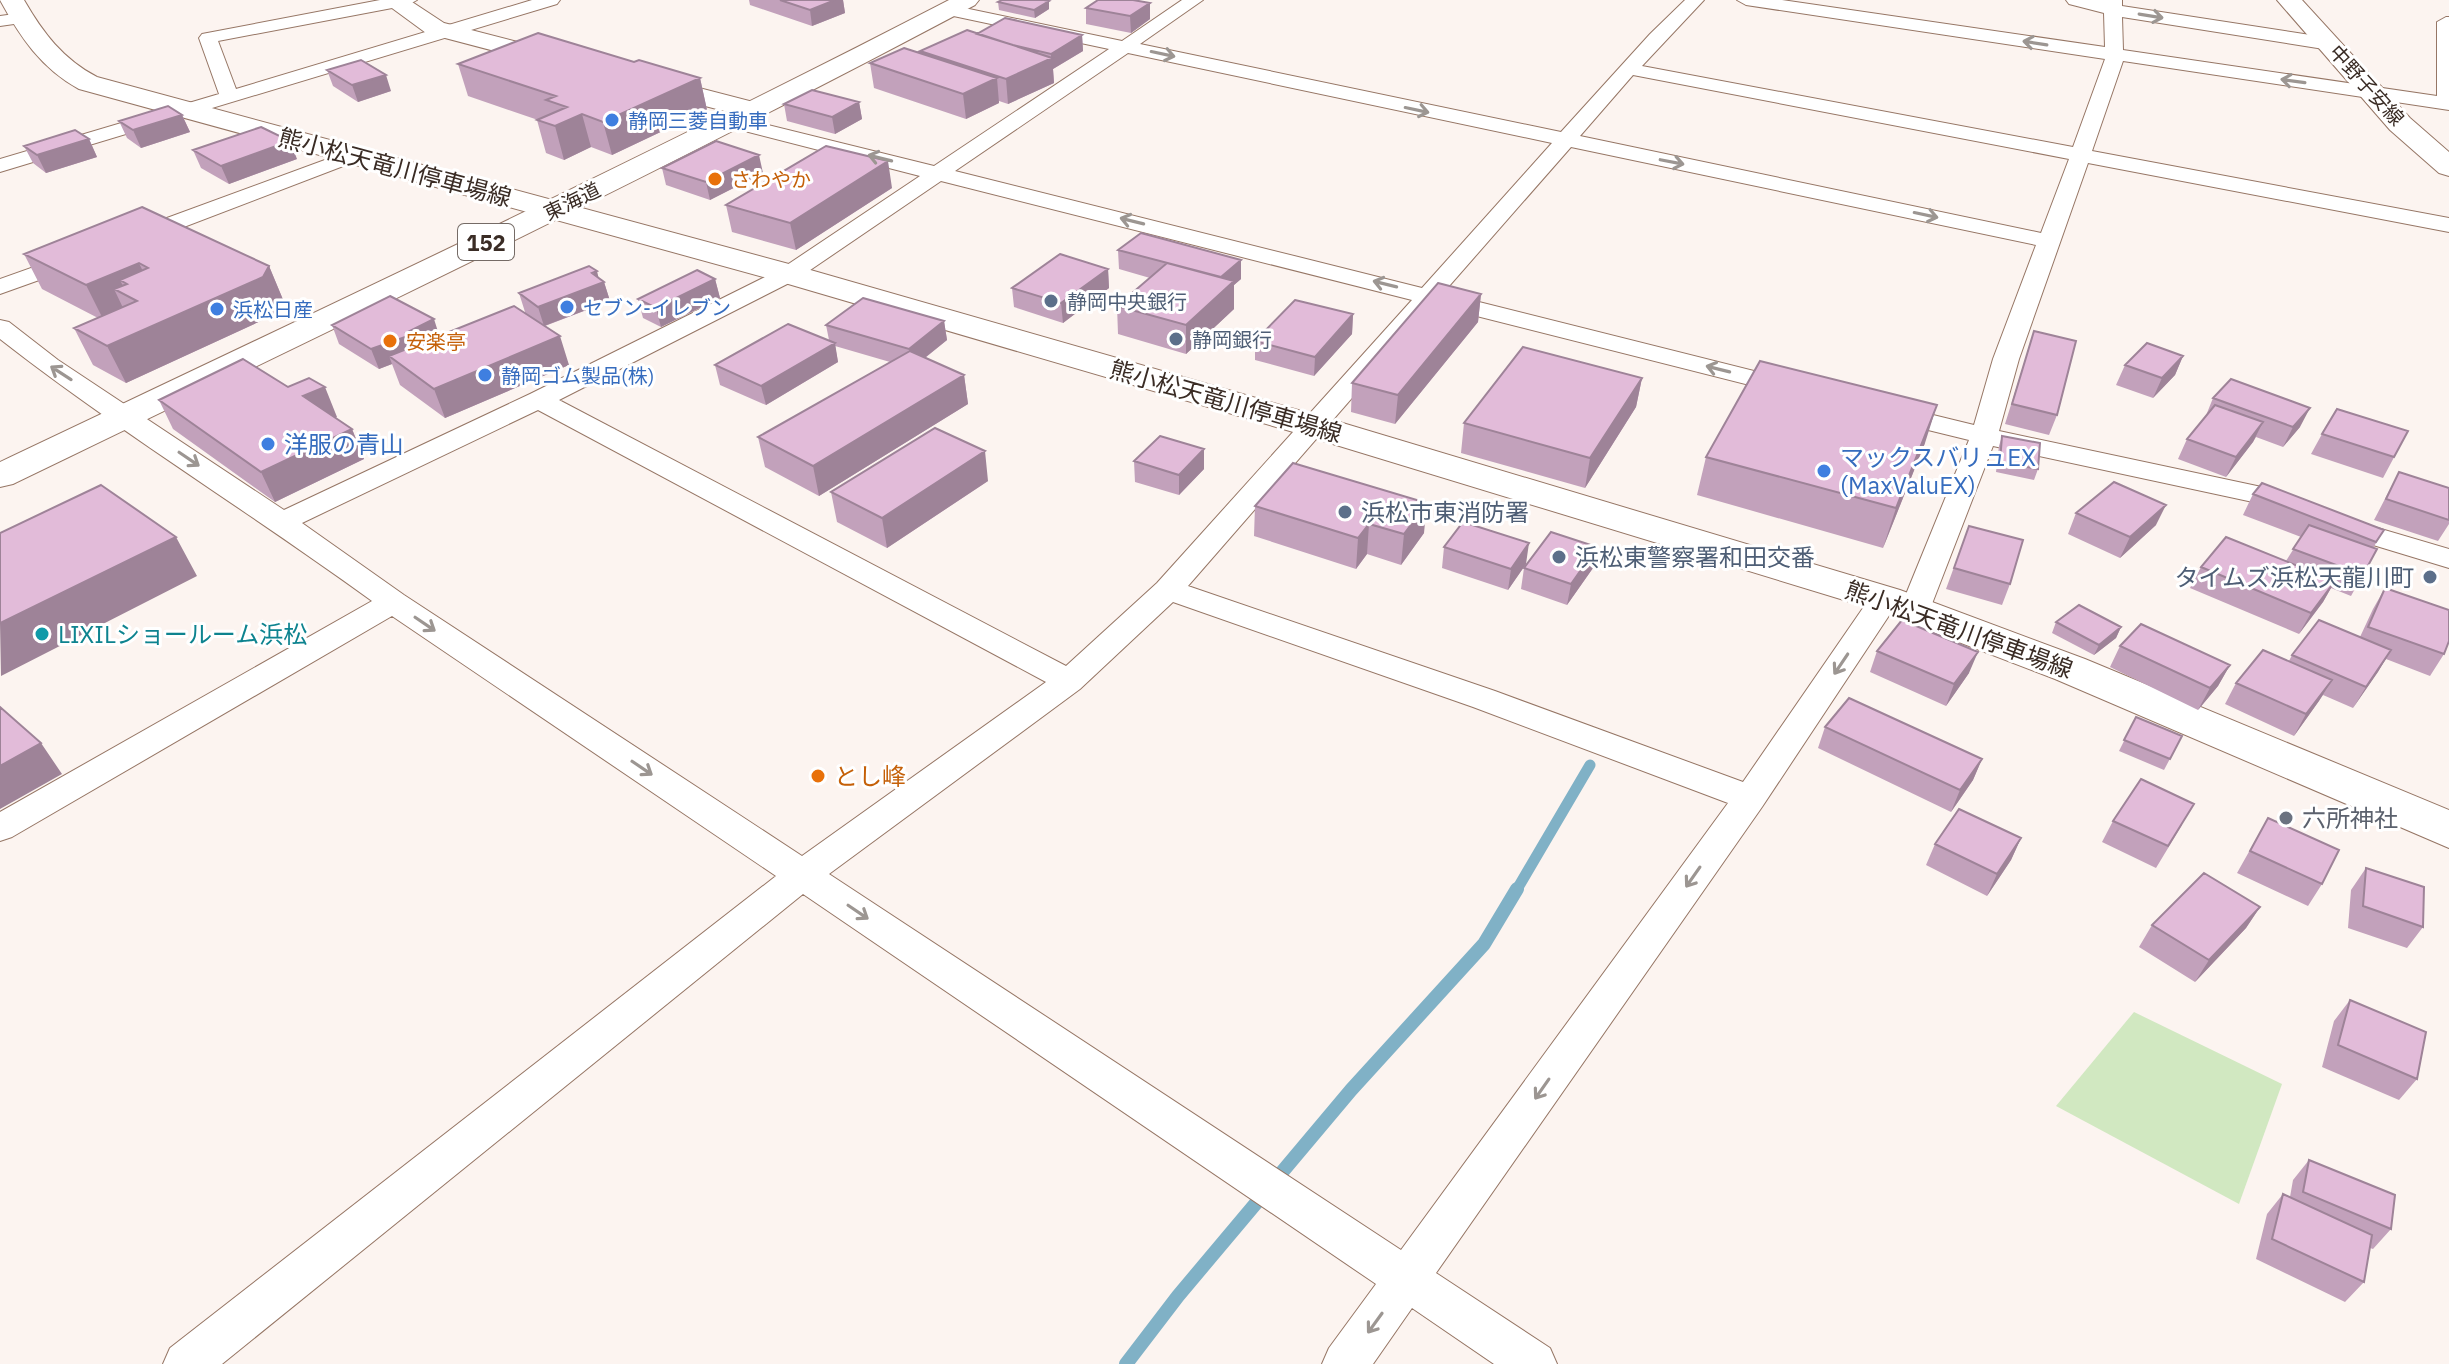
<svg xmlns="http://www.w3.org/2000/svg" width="2449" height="1364" font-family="'IBM Plex Sans','Noto Sans JP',sans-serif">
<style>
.green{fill:#d1e8c1}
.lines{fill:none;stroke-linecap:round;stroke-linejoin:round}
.stream-far1{stroke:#80b1c6;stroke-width:11}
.stream{stroke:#80b1c6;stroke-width:14}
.street-casing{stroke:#967665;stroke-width:2}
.secondary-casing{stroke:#967665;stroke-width:2}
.highway-casing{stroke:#967665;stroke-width:2}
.street{fill:#fff;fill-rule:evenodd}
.secondary{fill:#fff;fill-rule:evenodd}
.highway{fill:#fff;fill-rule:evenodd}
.wall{fill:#c2a1bb}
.shaded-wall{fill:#9e8398}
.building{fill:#e2bbd9;stroke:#9e8398;stroke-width:2}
.oneway{stroke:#9c9692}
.shop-dot{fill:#3f7fe0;stroke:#fff;stroke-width:3}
.food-dot{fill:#e8710a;stroke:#fff;stroke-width:3}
.service-dot{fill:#5c6f8a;stroke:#fff;stroke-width:3}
.culture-dot{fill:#0f9aa8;stroke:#fff;stroke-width:3}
.worship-dot{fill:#6b7280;stroke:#fff;stroke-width:3}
.labels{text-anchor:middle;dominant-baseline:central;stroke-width:6;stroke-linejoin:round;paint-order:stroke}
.far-street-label{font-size:20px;fill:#3a2c25;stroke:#fff}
.far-shop-label{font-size:20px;fill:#366cbe;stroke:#fff;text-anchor:start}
.far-food-label{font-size:20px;fill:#c56008;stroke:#fff;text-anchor:start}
.far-service-label{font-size:20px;fill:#4e5e75;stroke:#fff;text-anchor:start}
.shield{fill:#fff;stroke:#756b66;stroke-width:2}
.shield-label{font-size:22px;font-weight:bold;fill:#3a2c25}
.street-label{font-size:24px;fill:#3a2c25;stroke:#fff}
.shop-label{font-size:24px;fill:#366cbe;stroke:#fff;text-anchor:start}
.service-label{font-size:24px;fill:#4e5e75;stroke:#fff;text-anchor:start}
.culture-label{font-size:24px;fill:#0d838f;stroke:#fff;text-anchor:start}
.food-label{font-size:24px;fill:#c56008;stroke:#fff;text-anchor:start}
.worship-label{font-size:24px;fill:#5b616d;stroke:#fff;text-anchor:start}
</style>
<rect width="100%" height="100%" fill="#fcf4f0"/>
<path class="green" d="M2134 1012 2282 1084 2239 1204 2056 1106Z"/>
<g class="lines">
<path class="stream-far1" d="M1516 891 1590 765"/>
<path class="stream" d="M1126 1364 1178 1296 1351 1090 1484 944 1517 889"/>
<defs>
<path id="street" d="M380 0H417L408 5 218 41 236 89 532 0H560L557 4 0 172V159L219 94 199 38 202 34Z
M1182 0H1203L1140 44 1561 132 1650 34 1685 0H1704L1642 66 2073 147 2105 59 1746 5 1737 0H1782L2105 47 2104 13 2069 4 2066 0H2122V6L2330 38 2339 44 2330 50 2122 17 2123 50 2437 96V22L2446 17H2449V110L2123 61 2092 151 2449 218V232L2088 163 2019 359 1999 431 2271 489 2304 502 2308 508 2304 514 2294 516 2253 502 1993 446 1930 609 1926 616 1915 619 1904 616 1900 609 1969 440 1879 418 1875 412 1879 406 1888 404 1974 425 1993 359 2036 245 1571 147 1443 293 1802 383 1806 388 1802 393 1793 396 1433 305 1188 586 1495 691 1743 782 1874 592 1885 589 1896 592 1900 599 1762 807 1436 1273 1550 1348 1557 1364H1494L1412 1308 1373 1364H1322L1329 1348 1376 1284 803 894 222 1364H163L170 1348 776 876 392 616 12 837 0 841V812L372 601C250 512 119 432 0 339V320L9 322 58 360 284 510 530 394 781 269 920 176 725 126 722 122 725 118 732 116 934 166 1109 49 944 14 941 10 944 6 950 5 1122 41ZM1128 53 1552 143 1422 288 955 171ZM1633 75 2069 159 2041 233 1580 136ZM941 181 1412 300 1157 583 1066 666 559 400 797 279ZM538 410 1046 682 802 856 404 595 302 523ZM1173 602 1473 707 1728 803 1401 1250 829 874 1080 689Z
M22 13 28 14 31 18 28 22 0 26V16Z
M352 150 362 156 359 160 142 243H126L123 238 126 233Z
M76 252 84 254 87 259 84 264 0 294V279Z
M2337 516 2449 549V568L2327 531 2323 525 2327 519Z"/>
<path id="secondary" d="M0 0H24C43 33 63 59 97 77L800 267 1326 418 1900 590 2085 659 2449 810V848L2055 679 1870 608 1300 434 778 281 79 89C41 68 20 37 0 0Z
M381 0H409L444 23 568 55 572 60 568 65 559 68 426 33Z
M2277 0H2302L2410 118 2449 152V176L2439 173 2390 130Z
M645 74 765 105 769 111 765 117 755 119 636 88 632 82 636 76Z"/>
<path id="highway" d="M949 0H979L975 5C659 173 336 328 13 484L0 487V462C318 311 636 162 949 0Z"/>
</defs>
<use href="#street" class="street-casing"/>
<use href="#secondary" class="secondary-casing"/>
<use href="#highway" class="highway-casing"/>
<use href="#street" class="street"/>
<use href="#secondary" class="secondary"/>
<use href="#highway" class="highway"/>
</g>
<path class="wall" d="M749 0H843L845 13 812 26 750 5Z
M1049 1V9L1035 18 999 10 998 2Z
M1086 8 1150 19 1131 33 1086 24Z
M977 34 1082 35 1083 51 1053 69 1054 83 1008 104 999 101V103L966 119 874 88 870 63 920 54V51Z
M634 62 700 78 707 110 612 155 591 147 564 160 546 153 537 120H538L468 96 458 64Z
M327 70 391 91 358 102 333 86Z
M859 102 862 119 835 134 787 121 784 104Z
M182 115 190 132 141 148 127 138 119 121Z
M89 139 97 157 46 173 33 163 24 146Z
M193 150 297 159 229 184 201 168Z
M662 168 763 173 710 200 666 185Z
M892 188 796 250 732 232 726 205Z
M1118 250 1241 260V279L1234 285V309L1186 354 1118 334 1117 306 1150 278 1119 269Z
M24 254 269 266 284 302 278 313 126 383 93 365 74 328 98 318 42 289Z
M1108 269 1109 288 1063 323 1014 307 1012 288Z
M599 278 604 282 610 301 545 326 569 365 445 418 400 385 392 364 379 369 339 344 332 325 440 336 525 312 519 293Z
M715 279 720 298 661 327 643 318 638 299Z
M1481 294 1478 322 1395 424 1351 412 1352 383Z
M1353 314 1352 334 1314 376 1255 360V341Z
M944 321 947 340 925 358 964 375 968 404 819 496 765 467 758 437 890 362 835 346 838 362 766 405 720 385 715 365 829 340 826 325Z
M2034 331 2057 415 2049 435 2005 424Z
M2183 356 2175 375 2153 398 2116 385 2125 365Z
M1642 378 1636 407 1585 488 1461 453 1464 423Z
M2213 398 2300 427 2283 447 2256 437 2253 442 2226 477 2178 459 2187 439 2205 418Z
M159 400 337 417 335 418 352 429 364 459 275 502 173 429Z
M2408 431 2383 478 2311 454 2322 434Z
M2002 436 2038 469 2034 480 1996 472 1999 446Z
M1925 443 1883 548 1697 495 1706 457Z
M1204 449V469L1179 495 1135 482 1134 461Z
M1293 463 1424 533 1401 565 1367 554 1356 569 1254 536 1255 506Z
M2399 472 2449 488V524L2438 541 2374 520Z
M988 481 887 548 837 522 831 492Z
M2253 494 2384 530 2373 548 2377 549 2351 596 2331 588 2323 602 2299 634 2190 588 2201 567 2286 561 2301 537 2243 515Z
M2076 513 2156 525 2120 558 2068 534Z
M1969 526 2010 584 2002 605 1946 589Z
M1444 547 1526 564 1508 590 1442 568Z
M1524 568H1593L1567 605 1521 589Z
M2385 588 2444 654 2430 676 2386 659 2353 708 2323 695 2294 736 2225 704 2236 683 2289 661 2292 655 2360 637 2373 609Z
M2056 622 2121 627 2116 638 2094 655 2052 633Z
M2120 646 2230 665 2218 686 2198 710 2110 667Z
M1877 651 1969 673 1946 706 1870 672Z
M2136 717 2182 736 2164 770 2119 751Z
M1825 727 1982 759 1973 780 1951 812 1818 748Z
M2268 818 2322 884 2308 906 2237 873Z
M2113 821 2182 825 2156 868 2102 842Z
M2021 838 2011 860 1987 896 1926 865 1935 844Z
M2366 868 2423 927 2407 948 2348 928 2351 890Z
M2260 907 2246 928 2195 982 2139 947 2152 925Z
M2350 1000 2417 1079 2399 1100 2322 1067 2334 1021Z
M2309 1160 2391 1229 2373 1249 2370 1248 2364 1282 2345 1302 2256 1259 2267 1214 2283 1194 2290 1197 2293 1180Z"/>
<path class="shaded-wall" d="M835 0H843L845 13 812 26 810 10Z
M1049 1V9L1035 18 1034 10Z
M1150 3V19L1131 33 1130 16Z
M1082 35 1083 51 1053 69 1054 83 1008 104 1006 79 1051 59V54Z
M386 75 391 91 358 102 352 85Z
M700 78 707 110 612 155 603 122Z
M997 78 999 103 966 119 963 94Z
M859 102 862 119 835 134 832 117Z
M582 114 591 147 564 160 555 126Z
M182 115 190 132 141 148 133 130Z
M89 139 97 157 46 173 37 155Z
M290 141 297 159 229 184 221 166Z
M759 155 763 173 710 200 706 182Z
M888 161 892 188 796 250 790 223Z
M1241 260V279L1234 285V309L1186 354V325L1219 278Z
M139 263 156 299 120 280 128 296 114 289 125 312 104 321 86 285Z
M269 266 284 302 278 313 126 383 107 346Z
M1108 269 1109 288 1063 323 1061 303Z
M597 271 600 284 604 282 610 301 544 326 538 307Z
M715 279 720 298 661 327 656 308Z
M1481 294 1478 322 1395 424 1398 395Z
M1353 314 1352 334 1314 376 1315 357Z
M434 319 440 338 389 356 392 364 379 369 371 349Z
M944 321 947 340 912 368 909 349Z
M560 336 569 365 445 418 434 389Z
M835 343 838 362 766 405 761 386Z
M2183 356 2175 375 2153 398 2162 378Z
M964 375 968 404 819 496 813 466Z
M1642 378 1636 407 1585 488 1590 458Z
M325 387 337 417 316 426 303 396Z
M1937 405 1925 443 1883 548 1896 508Z
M2310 408 2300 427 2283 447 2293 427Z
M2263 422 2253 442 2226 477 2236 457Z
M352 429 364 459 275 502 261 472Z
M1204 449V469L1179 495V475Z
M985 451 988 481 887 548 882 518Z
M1427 503 1424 533 1401 565 1404 534Z
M2166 505 2156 525 2120 558 2130 537Z
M1369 524 1367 554 1356 569 1358 538Z
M176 537 197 576 1 676 0 623Z
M1529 543 1526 564 1508 590 1511 569Z
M1597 547 1593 568 1567 605 1571 584Z
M2335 581 2323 602 2299 634 2311 613Z
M2121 627 2116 638 2094 655 2099 645Z
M2391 650 2378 672 2353 708 2366 687Z
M1978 652 1969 673 1946 706 1954 684Z
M2230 665 2218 686 2198 710 2210 688Z
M2332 680 2319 701 2294 736 2306 714Z
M41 743 62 774 0 809V766Z
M1982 759 1973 780 1951 812 1960 790Z
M2021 838 2011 860 1987 896 1997 874Z
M2260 907 2246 928 2195 982 2209 960Z"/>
<path class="building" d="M780 0H835L810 10Z
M1002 0H1044L1049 1 1034 10 998 2Z
M1098 0H1133L1150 3 1130 16 1086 8Z
M1005 18 1082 35 1051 54 1013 45 977 34Z
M967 30 1052 58 1006 79 920 51Z
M538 33 634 62 639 60 700 78 603 122 582 114 555 126 537 120 567 107 546 100 556 96 458 64Z
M904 48 997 78 963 94 870 63Z
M361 60 386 75 352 85 327 70Z
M812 90 859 102 832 117 784 104Z
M168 106 182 115 133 130 119 121Z
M261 127 290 141 221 166 193 150Z
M75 130 89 139 37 155 24 146Z
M716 141 759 155 706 182 662 168Z
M826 146 888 161 790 223 726 205Z
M142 207 269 266 263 277 107 346 74 328 137 301 114 289 127 284 120 280 148 268 139 263 86 285 24 254Z
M1141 233 1241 260 1221 277 1118 250Z
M1060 254 1108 269 1061 303 1012 288Z
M1167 263 1234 281 1186 325 1117 306Z
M589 266 597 271 592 273 604 282 538 307 519 293Z
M697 270 715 279 656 308 638 299Z
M1438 283 1481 294 1398 395 1352 383Z
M390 296 434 319 406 333 408 336 371 349 332 325Z
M863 298 944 321 909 349 826 325Z
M1295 300 1353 314 1315 357 1255 341Z
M514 306 560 336 434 389 389 356Z
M788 324 835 343 761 386 715 365Z
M2034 331 2076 341 2057 415 2012 404Z
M2147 343 2183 356 2162 378 2125 365Z
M1523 347 1642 378 1590 458 1464 423Z
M910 351 964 375 813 466 758 437Z
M243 359 288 387 309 378 325 387 303 396 352 429 261 472 159 400Z
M1760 361 1937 405 1896 508 1706 457Z
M2231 379 2310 408 2293 427 2213 398Z
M2215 405 2263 422 2236 457 2187 439Z
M2337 409 2408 431 2394 457 2322 434Z
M935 428 985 451 882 518 831 492Z
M1160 436 1204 449 1179 475 1134 461Z
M2002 436 2040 443 2038 469 2000 462Z
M1293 463 1427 503 1404 534 1369 524 1358 538 1255 506Z
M2399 472 2449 488V520L2386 499Z
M2114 482 2166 505 2130 537 2076 513Z
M2262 483 2384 530 2376 542 2253 494Z
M101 485 176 537 0 623V533Z
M1463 522 1529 543 1511 569 1444 547Z
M2309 525 2377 549 2363 575 2293 549Z
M1969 526 2023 540 2010 584 1954 568Z
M1551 532 1597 547 1571 584 1524 568Z
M2226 537 2335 581 2311 613 2201 567Z
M2385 588 2449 610V641L2444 654 2368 627Z
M2079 605 2121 627 2099 645 2056 622Z
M1902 620 1978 652 1954 684 1877 651Z
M2319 620 2391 650 2366 687 2292 655Z
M2141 624 2230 665 2210 688 2120 646Z
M2263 650 2332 680 2306 714 2236 683Z
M1849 698 1982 759 1960 790 1825 727Z
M0 707 41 743 0 766Z
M2136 717 2182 736 2170 759 2124 740Z
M2141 779 2194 804 2168 846 2113 821Z
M1959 809 2021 838 1997 874 1935 844Z
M2268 818 2339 850 2322 884 2250 851Z
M2366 868 2424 887 2423 927 2363 906Z
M2204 873 2260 907 2209 960 2152 925Z
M2350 1000 2426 1032 2417 1079 2338 1045Z
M2309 1160 2395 1195 2391 1229 2303 1192Z
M2283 1194 2372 1235 2364 1282 2272 1239Z"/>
<defs><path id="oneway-shaft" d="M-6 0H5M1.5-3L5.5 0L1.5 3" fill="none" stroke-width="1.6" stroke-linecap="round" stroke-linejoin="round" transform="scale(2)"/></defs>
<g class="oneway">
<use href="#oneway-shaft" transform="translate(2151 16) rotate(9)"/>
<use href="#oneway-shaft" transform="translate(2035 43) rotate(-171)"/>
<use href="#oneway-shaft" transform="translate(1163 54) rotate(12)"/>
<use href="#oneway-shaft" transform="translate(2293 81) rotate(-172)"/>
<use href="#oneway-shaft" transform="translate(1417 110) rotate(12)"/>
<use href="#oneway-shaft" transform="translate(880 158) rotate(-166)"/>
<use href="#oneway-shaft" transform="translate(1672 162) rotate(11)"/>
<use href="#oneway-shaft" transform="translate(1926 215) rotate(12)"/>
<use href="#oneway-shaft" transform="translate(1132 221) rotate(-166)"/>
<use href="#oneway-shaft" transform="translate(1385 284) rotate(-166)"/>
<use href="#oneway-shaft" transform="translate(1718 369) rotate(-166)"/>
<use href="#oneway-shaft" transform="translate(61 373) rotate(-147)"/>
<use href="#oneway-shaft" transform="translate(189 459) rotate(34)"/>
<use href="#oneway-shaft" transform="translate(425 624) rotate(34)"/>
<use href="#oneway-shaft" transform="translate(1841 664) rotate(124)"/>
<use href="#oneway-shaft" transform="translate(642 768) rotate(34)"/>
<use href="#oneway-shaft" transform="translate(1693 877) rotate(125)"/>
<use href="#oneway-shaft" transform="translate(858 912) rotate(34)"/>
<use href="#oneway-shaft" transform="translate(1542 1089) rotate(125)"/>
<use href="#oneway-shaft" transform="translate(1375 1323) rotate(126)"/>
</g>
<g class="shop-dot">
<circle cx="612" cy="120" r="8"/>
<circle cx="567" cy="307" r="8"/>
<circle cx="217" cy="309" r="8"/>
<circle cx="485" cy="375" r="8"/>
<circle cx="268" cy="444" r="8"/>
<circle cx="1824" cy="471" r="8"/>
</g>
<g class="food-dot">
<circle cx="715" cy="179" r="8"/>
<circle cx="390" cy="341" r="8"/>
<circle cx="818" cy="776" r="8"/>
</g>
<g class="service-dot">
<circle cx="1051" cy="301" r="8"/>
<circle cx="1176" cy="339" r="8"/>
<circle cx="1345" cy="512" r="8"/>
<circle cx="1559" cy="557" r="8"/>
<circle cx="2430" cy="577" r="8"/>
</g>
<circle class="culture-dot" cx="42" cy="634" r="8"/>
<circle class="worship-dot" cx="2286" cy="818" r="8"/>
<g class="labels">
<g class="far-street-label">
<text transform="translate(2367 85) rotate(48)">中野子安線</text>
<text transform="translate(572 201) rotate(-26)">東海道</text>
</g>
<g class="far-shop-label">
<text x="628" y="120">静岡三菱自動車</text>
<text x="583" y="307">セブン-イレブン</text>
<text x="233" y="309">浜松日産</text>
<text x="501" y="375">静岡ゴム製品(株)</text>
</g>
<g class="far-food-label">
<text x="731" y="179">さわやか</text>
<text x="406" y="341">安楽亭</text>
</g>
<g class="far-service-label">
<text x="1067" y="301">静岡中央銀行</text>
<text x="1192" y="339">静岡銀行</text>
</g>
<rect class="shield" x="458" y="224" width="56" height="36" rx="6"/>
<g class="shield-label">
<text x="486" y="242">152</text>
</g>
<g class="street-label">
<text transform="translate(395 167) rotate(15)">熊小松天竜川停車場線</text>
<text transform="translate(1226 401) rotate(16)">熊小松天竜川停車場線</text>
<text transform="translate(1959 629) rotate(20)">熊小松天竜川停車場線</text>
</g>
<g class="shop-label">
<text x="284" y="444">洋服の青山</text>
<text x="1840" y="457">マックスバリュEX<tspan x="1840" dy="28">(MaxValuEX)</tspan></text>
</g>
<g class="service-label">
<text x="1361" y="512">浜松市東消防署</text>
<text x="1575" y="557">浜松東警察署和田交番</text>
<text x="2414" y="577" text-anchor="end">タイムズ浜松天龍川町</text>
</g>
<g class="culture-label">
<text x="58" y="634">LIXILショールーム浜松</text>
</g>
<g class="food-label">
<text x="834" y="776">とし峰</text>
</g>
<g class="worship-label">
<text x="2302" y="818">六所神社</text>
</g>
</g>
</svg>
